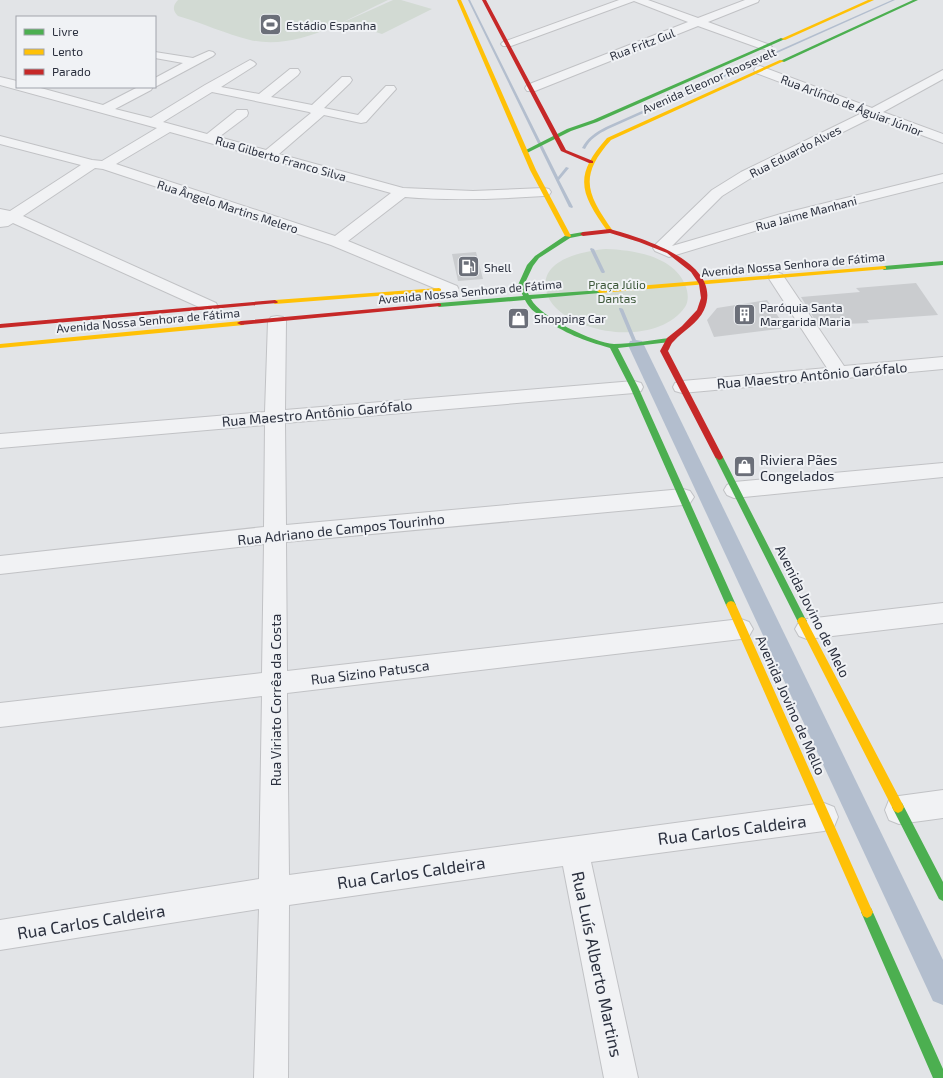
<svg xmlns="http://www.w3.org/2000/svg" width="943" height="1078" font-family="'Exo 2',sans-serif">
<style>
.green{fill:#d2dad3}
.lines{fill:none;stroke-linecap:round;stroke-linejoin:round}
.stream{fill:#b3bece;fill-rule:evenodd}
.canal{fill:#b3bece;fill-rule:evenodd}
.building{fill:#cacccf}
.street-casing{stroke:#c1c2c5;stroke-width:2}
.street{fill:#f1f2f4;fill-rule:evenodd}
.fast{fill:#4caf50;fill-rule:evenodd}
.slow{fill:#ffc107;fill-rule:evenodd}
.jam{fill:#c62828;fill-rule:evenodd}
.labels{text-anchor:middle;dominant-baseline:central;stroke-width:4;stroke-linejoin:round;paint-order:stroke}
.far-poi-label{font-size:12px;fill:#2b303e;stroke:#f0f2f5;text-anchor:start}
.far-street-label{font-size:12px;fill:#2b303e;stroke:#f0f2f5}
.far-park-label{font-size:12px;fill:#3d5839;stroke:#f0f2f5}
.street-label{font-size:14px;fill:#2b303e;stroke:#f0f2f5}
.poi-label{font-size:14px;fill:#2b303e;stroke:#f0f2f5;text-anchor:start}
.near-street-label{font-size:17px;fill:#2b303e;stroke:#f0f2f5}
</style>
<rect width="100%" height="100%" fill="#e2e4e7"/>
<path class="green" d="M178 0H388C347 19 298 51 250 40 226 34 202 23 178 16 172 10 173 5 178 0Z
M393 0H401L432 9 382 34 344 22Z
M606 249C634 250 675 256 686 287 688 293 689 301 685 307 659 344 586 337 556 308 551 303 547 296 546 290 540 259 584 251 606 249Z"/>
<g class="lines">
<path class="stream" d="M468 0H470L558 177 566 167 569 168 559 180 573 207 572 208 569 207Z
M892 0H895L608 129C598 134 590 139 585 149L582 148C587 138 596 132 606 127Z
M591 248 594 249 605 272 604 273H602L601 272 590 249Z
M619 308H621L623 309 638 345V346H634V345L619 309Z"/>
<path class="canal" d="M636 340 642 341 644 345 943 960V1005L933 1001 628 345 630 341Z"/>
</g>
<path class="building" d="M476 252 483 279 458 281 452 254Z
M916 283 938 315 867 320 869 323 818 325 801 297 860 292 856 288Z
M767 300 786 328 714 337 707 320 717 308Z"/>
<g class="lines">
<defs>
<path id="street" d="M619 0H648L698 18 745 0H759L758 2 708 22 770 45 772 47 770 49H762L698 26 535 91H527L525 88 527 85 688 22 634 1 511 46H503L501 44 503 42Z
M209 51 213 52 215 54 213 56 155 87V78L183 63 155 58V52L193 58Z
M250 60 254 62 256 64 254 66 221 87 259 94 290 69H298L300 72 298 75 271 97 312 105 342 77H350L352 80 350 83 324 108 358 115 386 86H394L396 89 366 122 361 123 324 115 279 154 403 188 473 191 544 188 549 189 551 192 549 195 544 196C498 199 451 201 405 197L348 241 457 286 459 290 457 294 451 295 331 245 103 169 95 168 23 216 216 303 218 307 216 311 210 312 13 223 8 226 0 227V209L10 211 81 165 0 144V136L92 160 102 161 157 128 0 85V77L17 81V87H37L103 105 138 87H153L151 90 115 109 151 118 205 85ZM212 92 309 112 311 113 266 150 219 137 247 116 248 113 247 110H237L207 134 163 122ZM170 132 391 193 335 236 116 164Z
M760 66 872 108 943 70V79L883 112 943 134V143L873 117 751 178 722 196 672 246 781 214 943 174V182L791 220 669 257 655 251 653 248 655 245 712 190 741 172 862 113 756 73 754 70 756 67Z
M776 272 782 274 844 366 943 357V369L682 393 675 391 673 387 675 383 682 381 827 368 768 277 770 274Z
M277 316 283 317 286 321 285 410 634 381 641 383 643 387 641 391 634 393 285 423 286 525 683 489 690 491 694 497 690 503 683 505 286 542 287 671 741 619 749 622 753 629 749 636 741 639 287 693 289 875 824 803 834 807 838 817 834 827 824 831 591 862 638 1078H604L563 866 289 905 288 1078H254L259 909 0 950V920L259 879 262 696 0 727V703L262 673 264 544 0 574V556L264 527 265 425 0 448V434L265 412 268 321 271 317Z
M943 463V477L734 498 727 495 724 490 727 485 734 482Z
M943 603V623L807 639 799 636 795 629 799 622 807 619Z
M943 790V818L899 824 889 820 885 810 889 800 899 796Z"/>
</defs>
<use href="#street" class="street-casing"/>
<use href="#street" class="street"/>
<path class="fast" d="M913 0H918L784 62 780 61Z
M781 38 785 39 597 122 571 131 527 153 522 152 567 129 593 120Z
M583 232 586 234 585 235 570 238 539 258 533 266 524 285 529 295 602 290V292L600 293 531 299C540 317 594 343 614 344 632 344 652 340 670 338L674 340 670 342 618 348 638 387 736 605 734 608 731 609 728 608 726 605 630 387 610 348C583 340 565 334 542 317 534 312 529 308 525 300L439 307 436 305 439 303 523 296 518 285 527 265 535 256 566 235Z
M943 261V265L884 270 881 268 884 266Z
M719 454 723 457 805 618 807 621 805 624 802 625 799 624 715 457Z
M898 801 902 803 943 882V901L939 899 894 811 892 807 894 803Z
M867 906 871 908 943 1069V1078H933L861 912 863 908Z"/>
<path class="slow" d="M457 0H461L536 170 571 236 570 237 565 236 530 170Z
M868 0H874L785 40 781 39Z
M780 60 784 61 611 140C578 177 587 194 613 231L608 232C580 193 573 176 607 138Z
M884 266 886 267V269L600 293 597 291 600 289Z
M439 288 441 289V291L275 304 272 302 275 300Z
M241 321H244V325L0 348V344Z
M731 601 734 602 736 605 871 908 873 912 871 916 867 918 863 916 726 605 728 602Z
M802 617 805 618 902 803 904 807 902 811 898 813 894 811 797 621 799 618Z"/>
<path class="jam" d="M482 0H486L566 150 593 161V163H589L561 151Z
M610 229C642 238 725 263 704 310 698 323 683 331 674 341 671 343 670 348 668 351L723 457 722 459 719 460 715 457 660 351 667 338 682 326 697 310 701 298 699 284 691 272 667 253 639 242 610 233 583 236 580 234 583 232Z
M275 300 278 302 277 303 0 328V324Z
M439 303 441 304V306L241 325 237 323 241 321Z"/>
</g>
<defs>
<symbol id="stadium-square" viewBox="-11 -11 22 22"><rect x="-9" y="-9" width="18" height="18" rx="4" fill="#6b6f79" stroke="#f0f2f5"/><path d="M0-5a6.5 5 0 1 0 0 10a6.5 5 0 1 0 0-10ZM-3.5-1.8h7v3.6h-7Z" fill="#fff"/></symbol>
<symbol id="fuel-square" viewBox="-11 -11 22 22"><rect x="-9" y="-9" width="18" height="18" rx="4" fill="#6b6f79" stroke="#f0f2f5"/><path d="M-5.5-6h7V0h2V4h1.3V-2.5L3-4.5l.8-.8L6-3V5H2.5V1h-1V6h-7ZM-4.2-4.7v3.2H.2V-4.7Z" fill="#fff"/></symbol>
<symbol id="building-square" viewBox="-11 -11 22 22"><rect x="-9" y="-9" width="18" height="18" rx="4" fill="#6b6f79" stroke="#f0f2f5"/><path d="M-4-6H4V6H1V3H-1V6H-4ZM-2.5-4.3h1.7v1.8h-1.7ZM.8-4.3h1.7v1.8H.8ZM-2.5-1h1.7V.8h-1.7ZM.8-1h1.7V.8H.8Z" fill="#fff"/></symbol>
<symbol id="shop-square" viewBox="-11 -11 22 22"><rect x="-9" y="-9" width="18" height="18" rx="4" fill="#6b6f79" stroke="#f0f2f5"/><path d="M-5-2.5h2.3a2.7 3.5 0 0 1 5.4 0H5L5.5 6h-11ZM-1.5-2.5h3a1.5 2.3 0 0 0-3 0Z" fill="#fff"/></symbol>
</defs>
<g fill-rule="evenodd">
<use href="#stadium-square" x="258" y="12" width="25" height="25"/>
<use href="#fuel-square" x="456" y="254" width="25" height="25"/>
<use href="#building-square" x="732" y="302" width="25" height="25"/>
<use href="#shop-square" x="506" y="306" width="25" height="25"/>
<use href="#shop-square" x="732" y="454" width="25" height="25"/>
</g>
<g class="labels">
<g class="far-poi-label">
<text x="286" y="25">Estádio Espanha</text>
<text x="484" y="267">Shell</text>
<text x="760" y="307">Paróquia Santa<tspan x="760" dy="14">Margarida Maria</tspan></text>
<text x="534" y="318">Shopping Car</text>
</g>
<g class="far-street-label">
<text transform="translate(642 44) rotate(-21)">Rua Fritz Gul</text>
<text transform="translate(709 80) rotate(-24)">Avenida Eleonor Roosevelt</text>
<text transform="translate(852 105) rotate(21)">Rua Arlíndo de Águiar Júnior</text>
<text transform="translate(795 151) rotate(-27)">Rua Eduardo Alves</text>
<text transform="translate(281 158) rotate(16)">Rua Gilberto Franco Silva</text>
<text transform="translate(228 206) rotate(18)">Rua Ângelo Martins Melero</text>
<text transform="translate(806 213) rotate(-15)">Rua Jaime Manhani</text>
<text transform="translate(793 264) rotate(-5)">Avenida Nossa Senhora de Fátima</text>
<text transform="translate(470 291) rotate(-5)">Avenida Nossa Senhora de Fátima</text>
<text transform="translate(148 320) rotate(-5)">Avenida Nossa Senhora de Fátima</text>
</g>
<g class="far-park-label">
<text x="617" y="284">Praça Júlio<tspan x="617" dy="14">Dantas</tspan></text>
</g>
<g class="street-label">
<text transform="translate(812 375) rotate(-5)">Rua Maestro Antônio Garófalo</text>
<text transform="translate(317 413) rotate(-5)">Rua Maestro Antônio Garófalo</text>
<text transform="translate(341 529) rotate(-6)">Rua Adriano de Campos Tourinho</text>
<text transform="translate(813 611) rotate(63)">Avenida Jovino de Melo</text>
<text transform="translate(370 672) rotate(-7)">Rua Sizino Patusca</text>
<text transform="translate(275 700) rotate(-90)">Rua Viriato Corrêa da Costa</text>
<text transform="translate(791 705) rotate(66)">Avenida Jovino de Mello</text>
</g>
<g class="poi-label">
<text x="760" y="459">Riviera Pães<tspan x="760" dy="16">Congelados</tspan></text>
</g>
<g class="near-street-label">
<text transform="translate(732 829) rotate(-7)">Rua Carlos Caldeira</text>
<text transform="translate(411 872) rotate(-8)">Rua Carlos Caldeira</text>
<text transform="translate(91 921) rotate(-9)">Rua Carlos Caldeira</text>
<text transform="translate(598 964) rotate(78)">Rua Luís Alberto Martins</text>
</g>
</g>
<rect x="16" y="16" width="140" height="72" fill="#f0f2f5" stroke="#a1a4ac"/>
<rect x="24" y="29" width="20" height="6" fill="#4caf50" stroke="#a1a4ac"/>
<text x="52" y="36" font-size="12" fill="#2b303e">Livre</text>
<rect x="24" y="49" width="20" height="6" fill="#ffc107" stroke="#a1a4ac"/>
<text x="52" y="56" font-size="12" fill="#2b303e">Lento</text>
<rect x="24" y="69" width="20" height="6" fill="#c62828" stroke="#a1a4ac"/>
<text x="52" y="76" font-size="12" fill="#2b303e">Parado</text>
</svg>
